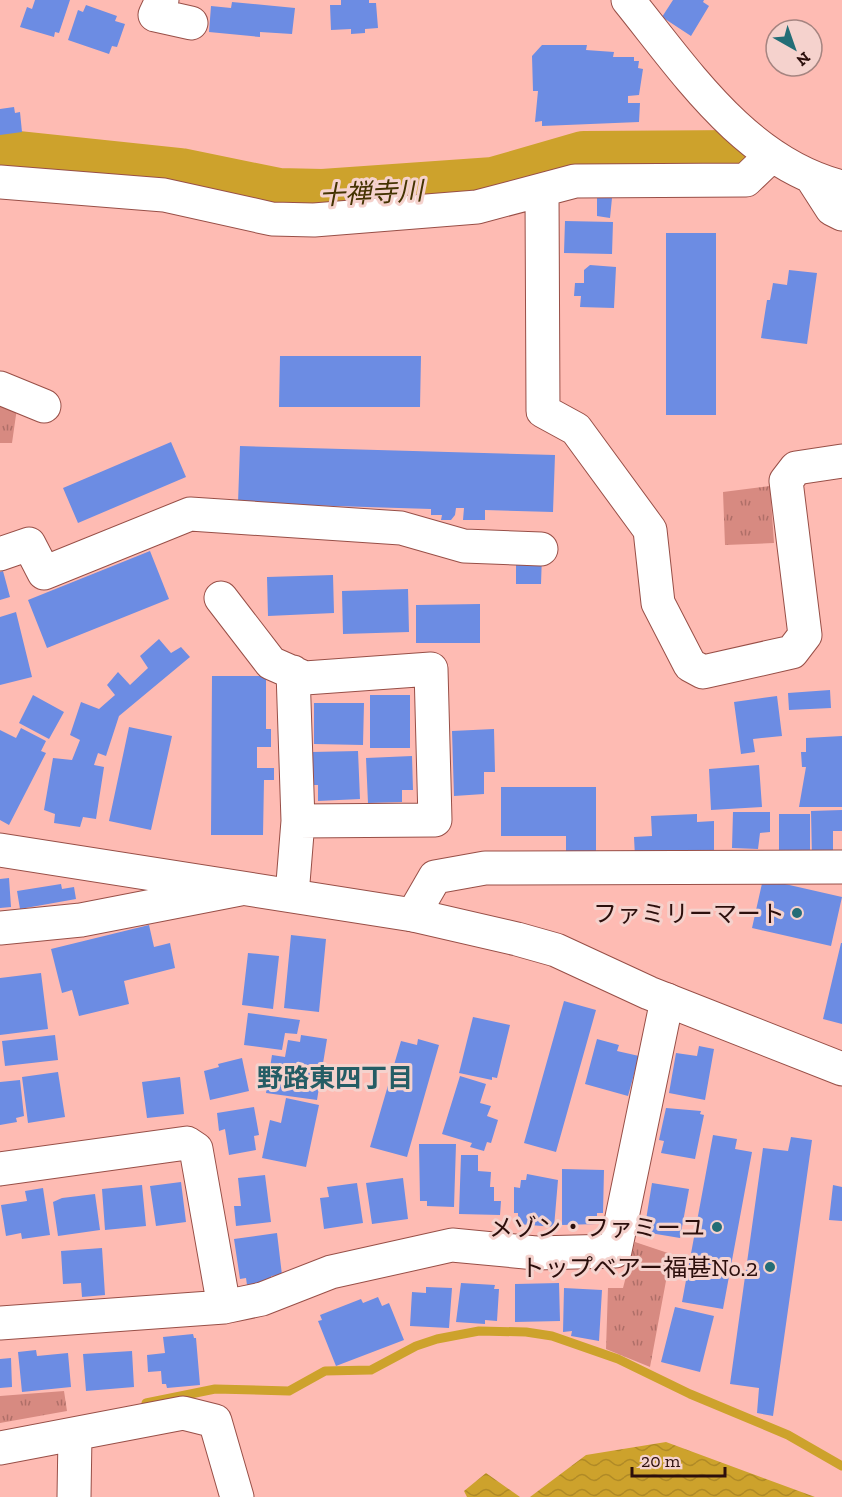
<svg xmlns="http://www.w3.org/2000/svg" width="842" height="1497" font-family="'Zilla Slab','Noto Sans JP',serif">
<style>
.grass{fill:url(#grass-tufts)}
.water{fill:url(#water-waves)}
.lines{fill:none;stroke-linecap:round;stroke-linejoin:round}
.stream{stroke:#cda22c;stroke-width:9}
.river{stroke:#cda22c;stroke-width:56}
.building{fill:#6c8ce3}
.street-casing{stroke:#984f47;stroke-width:35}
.secondary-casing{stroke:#984f47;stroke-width:35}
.street{stroke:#fff;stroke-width:33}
.secondary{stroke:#fff;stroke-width:33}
.poi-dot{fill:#236d76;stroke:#f5d2cd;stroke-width:2}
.labels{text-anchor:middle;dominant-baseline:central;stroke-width:6;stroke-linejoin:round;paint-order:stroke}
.poi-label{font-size:24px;fill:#2c0f0c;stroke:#f5d2cd;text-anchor:end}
.water-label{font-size:26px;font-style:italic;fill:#443301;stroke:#f5d2cd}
.neighbourhood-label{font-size:26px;font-weight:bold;fill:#245d65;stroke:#f5d2cd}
</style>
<defs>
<pattern id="grass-tufts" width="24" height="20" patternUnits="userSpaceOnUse" patternTransform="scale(1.5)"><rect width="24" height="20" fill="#d78a81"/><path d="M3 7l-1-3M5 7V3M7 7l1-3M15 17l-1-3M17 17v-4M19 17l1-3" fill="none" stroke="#af6f68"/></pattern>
<pattern id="water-waves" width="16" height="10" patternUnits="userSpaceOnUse" patternTransform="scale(1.5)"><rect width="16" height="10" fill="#cda22c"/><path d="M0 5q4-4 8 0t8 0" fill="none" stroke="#b08a26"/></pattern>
</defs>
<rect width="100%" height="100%" fill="#febbb3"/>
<path class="grass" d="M0 401 17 408 12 443H0Z
M770 486 774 543 725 545 723 492Z
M635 1242 671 1254 650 1367 606 1349 608 1288H623Z
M64 1391 67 1411 0 1423V1396Z"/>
<path class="water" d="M666 1442 815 1497H530L586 1455Z
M486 1473 520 1497H467L464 1491Z"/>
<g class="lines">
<path class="stream" d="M146 1403 215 1389 289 1391 325 1371 371 1370 416 1346 437 1339 479 1331 526 1332 552 1336 618 1359 690 1394 788 1435 842 1466"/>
<path class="river" d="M0 157 180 176 278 196 323 197 494 185 584 159 741 158"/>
</g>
<path class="building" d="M35 0H70L59 33 55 32 54 37 20 27 27 7 32 9Z
M341 0H369V3H376L378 28 365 29V33L351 34V29L331 30 330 5H341Z
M673 0H704L703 2 709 6 691 36 662 17Z
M232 2 295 8 292 34 260 32V37L209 32 211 6 231 8Z
M86 5 117 16 115 21 125 24 117 47 112 46 109 54 68 40 78 10 83 12Z
M542 45H587L586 50 614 52 613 57H634V61H639L638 68 643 69 639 95 628 96V103H640L639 122 542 126V121L535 122 538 91H533L532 56Z
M14 107 15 113 20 112 22 132 0 135V109Z
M597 196 612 198 610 218 597 216Z
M565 221 613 222 612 254 564 253Z
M666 233H716V415H666Z
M590 265 616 267 614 308 580 307 581 296H574L575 283H584V270Z
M789 270 817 273 807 344 761 338 767 300H770L773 283 787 285Z
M280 356H421L420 407H279Z
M171 442 186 477 78 523 63 488Z
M240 446 555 455 553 512 485 510V520H463L464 508H456L455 515 451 520H441L442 515H431V509L238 503Z
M150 551 169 599 47 648 28 600Z
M516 555H542L541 584H516Z
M3 571 10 597 0 600V572Z
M333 575 334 613 268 616 267 577Z
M408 589 409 632 343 634 342 591Z
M480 604V643H416V605Z
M16 612 32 677 0 685V617Z
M159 639 171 653 181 647 190 657 119 716 106 756 98 753 94 765 104 767 96 819 83 817 80 827 54 823 55 814 44 810 53 758 72 760 80 740 70 735 81 702 99 709 115 695 107 685 118 672 130 685 148 668 140 656Z
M212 676H266V729H271V747H257V768H274V780H264L263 835H211Z
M830 690 831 708 789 710 788 693Z
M33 695 64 712 49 739 19 723Z
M370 695H410V748H370Z
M777 696 782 736 753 739 755 752 741 754 734 702Z
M314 703H364L363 745 314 744Z
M129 727 172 736 151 830 109 821Z
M21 728 46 741 41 751 46 753 9 825 0 820V730L16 738Z
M494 729 495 772H484V794L454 796 452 731Z
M842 736V807H799L806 767H802L801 752H806V738Z
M358 751 360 799 318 801V785H313L312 752Z
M412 756 413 790H402V802L368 803 366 758Z
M759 765 762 807 711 810 709 769Z
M501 787H596V851H566V836H501Z
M842 810V831H833V858H812L811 811Z
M733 812H770V832L760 833 758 849 732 848Z
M697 814V822L714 821V850L635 857 634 837 652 836 651 816Z
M779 814H810V851H779Z
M9 878 11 907 0 908V879Z
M763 879 842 897 831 946 752 928Z
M61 884 62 889 74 887 76 899 20 909 17 891Z
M149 925 154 947 170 943 175 968 124 981 129 1004 79 1016 72 990 62 993 51 949Z
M291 935 326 939 319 1012 284 1008Z
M841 943H842V1024L823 1019Z
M248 953 279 956 273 1009 242 1005Z
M41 973 48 1029 0 1035V978Z
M564 1001 596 1010 556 1152 524 1143Z
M248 1013 300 1020 297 1034 285 1033 282 1050 244 1045Z
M473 1017 510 1025 497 1078 492 1077V1080L459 1073Z
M55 1035 58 1060 5 1066 2 1041Z
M301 1035 327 1039 317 1100 266 1093 272 1055 285 1057 288 1040 300 1042Z
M418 1039 439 1045 407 1157 370 1147 401 1041 417 1045Z
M597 1039 619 1045 617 1051 639 1056 628 1096 585 1084Z
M699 1046 714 1049 705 1100 669 1093 676 1053 697 1056Z
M242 1058 249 1091 210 1100 204 1071 219 1067 218 1064Z
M58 1072 65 1117 28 1123 22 1077Z
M460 1076 486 1084 480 1103 491 1106 487 1116 498 1120 491 1143 487 1142 484 1151 470 1147 472 1143 442 1134Z
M180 1077 184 1114 147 1118 142 1082Z
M20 1080 24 1116 16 1118 17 1122 0 1125V1082Z
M286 1098 319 1105 306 1167 262 1158 270 1120 281 1123Z
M254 1107 259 1135 254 1136 256 1150 229 1155 225 1129 219 1131 217 1113Z
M666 1108 701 1111 700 1114 704 1115 695 1159 661 1153 664 1141 659 1140Z
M713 1135 737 1139 735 1149 752 1152 723 1309 682 1302Z
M791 1137 812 1140 773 1416 757 1413 759 1388 730 1384 763 1148 788 1151Z
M419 1144H456L454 1207 427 1206V1201H420Z
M461 1155H478V1171L491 1172 490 1187H494V1201H501L500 1215 459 1214Z
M562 1169 604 1170 603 1213H597V1224L562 1225Z
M527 1174 558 1180 554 1227 518 1224V1213H514V1187L520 1188 521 1180H526Z
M265 1175 271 1222 236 1226 234 1206H241L238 1178Z
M403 1178 408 1219 372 1224 366 1183Z
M181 1182 186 1222 156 1226 150 1186Z
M357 1183 363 1223 324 1229 320 1198 329 1197 327 1187Z
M652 1183 689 1189 680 1238 644 1232Z
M142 1185 146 1226 105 1230 102 1189Z
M833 1185 842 1187V1221L829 1220Z
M43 1188 50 1235 22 1239 21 1233 6 1236 1 1205 27 1201 25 1191Z
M95 1194 100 1230 58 1236 53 1202 62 1198Z
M277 1233 282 1275 271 1276 272 1281 247 1285 246 1278 240 1279 234 1239Z
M102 1248 105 1295 82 1297 81 1283 63 1284 61 1251Z
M461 1283 495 1285 494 1289H499L497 1321 485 1320V1324L456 1322Z
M559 1283 560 1321 515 1322V1284Z
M426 1287 452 1288 449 1328 410 1326 412 1292 426 1293Z
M564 1288 602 1290 599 1341 571 1336 572 1331 563 1332Z
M378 1297 382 1306 389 1303 404 1340 336 1366 318 1321 322 1320 320 1315 361 1299 363 1303Z
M675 1307 714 1316 700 1372 661 1362Z
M193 1334 194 1338H196L200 1385 167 1388 166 1384H162L161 1371 148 1372 147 1355 165 1353 163 1337Z
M36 1350 37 1356 68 1353 71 1387 22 1392 18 1352Z
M132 1351 134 1387 86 1391 83 1354Z
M11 1358 12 1387 0 1388V1359Z"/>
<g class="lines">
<defs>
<path id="street" d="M162 0 155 15 191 23
M628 0C687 73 746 163 842 187
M814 181 832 209 842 214
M0 182 164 195 272 219 314 220 477 207 575 181 746 180 771 156
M542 192 543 411 576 429 650 530 658 603 690 665 703 672 792 652 805 635 786 481 796 468 842 461
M0 388 44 406
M0 554 29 544 44 573 190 514 401 528 464 546 541 549
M221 598 271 663 305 678 431 669 435 820 298 821
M292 895 298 821 293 672
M413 915 435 877 485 868 842 867
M0 928 81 920 240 889
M0 1169 187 1143 196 1149 224 1307
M0 1323 224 1307 262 1299 331 1272 452 1245 536 1253 615 1251 667 1000
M0 1448 183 1413 215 1421 237 1497
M74 1497 75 1435"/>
<path id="secondary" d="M0 850 413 915 517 939 556 950 649 993 842 1069"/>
</defs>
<use href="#street" class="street-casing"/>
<use href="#secondary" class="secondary-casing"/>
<use href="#street" class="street"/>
<use href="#secondary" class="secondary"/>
</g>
<g class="poi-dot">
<circle cx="797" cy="913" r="6"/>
<circle cx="717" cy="1227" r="6"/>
<circle cx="770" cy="1267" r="6"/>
</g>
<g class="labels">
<g class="poi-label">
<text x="785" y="913">ファミリーマート</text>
<text x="705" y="1227">メゾン・ファミーユ</text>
<text x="758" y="1267">トップベアー福甚No.2</text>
</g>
<g class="water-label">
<text transform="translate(371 193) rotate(-3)">十禅寺川</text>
</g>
<g class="neighbourhood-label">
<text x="335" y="1078">野路東四丁目</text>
</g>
</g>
<g transform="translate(794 48) rotate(140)"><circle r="28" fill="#f5d2cd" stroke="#a58480" stroke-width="1.5"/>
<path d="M0-4.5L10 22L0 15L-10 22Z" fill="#236d76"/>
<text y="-9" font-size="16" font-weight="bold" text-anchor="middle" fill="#2c0f0c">N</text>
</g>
<path d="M632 1467v9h93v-9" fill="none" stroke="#2c0f0c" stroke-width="3"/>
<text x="641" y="1467" font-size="18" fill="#2c0f0c" stroke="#f5d2cd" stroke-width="4.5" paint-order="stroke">20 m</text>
</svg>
